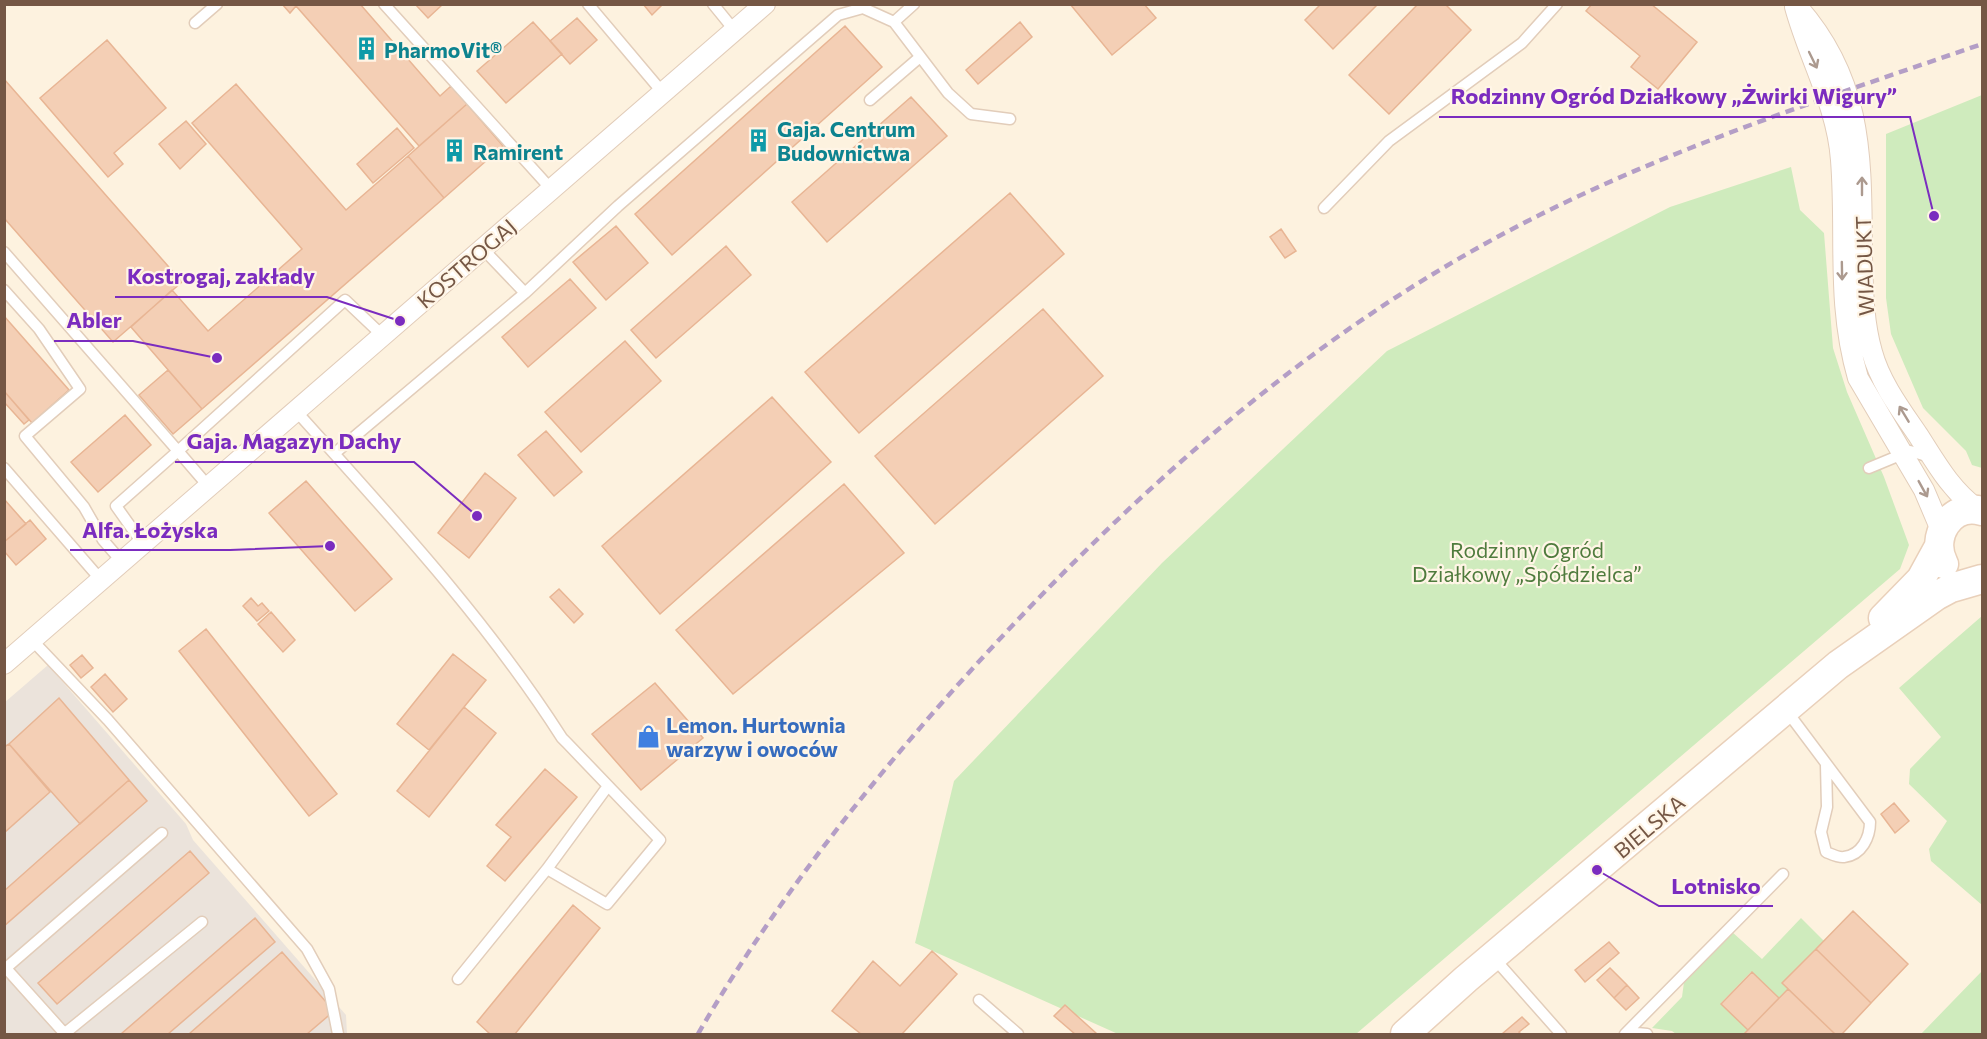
<svg xmlns="http://www.w3.org/2000/svg" width="1987" height="1039" font-family="Commissioner,sans-serif">
<style>
.industrial{fill:#ebe3db}
.green{fill:#cfebbd}
.building{fill:#f4cfb5;stroke:#e8b594;stroke-width:1.5}
.lines{fill:none;stroke-linecap:round;stroke-linejoin:round}
.lane-casing{stroke:#e2cdba;stroke-width:13}
.street-casing{stroke:#e2cdba;stroke-width:22}
.secondary-casing{stroke:#e9d0ba;stroke-width:31}
.lane{stroke:#fff;stroke-width:10}
.street{stroke:#fff;stroke-width:20}
.secondary{stroke:#fff;stroke-width:28}
.rail{stroke:#b49ec6;stroke-width:4.5;stroke-dasharray:9 6;stroke-linecap:butt}
.oneway{stroke:#ac9a8f}
.labels{text-anchor:middle;dominant-baseline:central;stroke-width:4.5;stroke-linejoin:round;paint-order:stroke}
.culture-label{font-size:21px;font-weight:bold;fill:#0d838f;stroke:#fff5e6;text-anchor:start}
.street-label{font-size:21px;fill:#755745;stroke:#fff5e6}
.park-label{font-size:21px;fill:#4f7b3d;stroke:#fff5e6}
.shop-label{font-size:21px;font-weight:bold;fill:#366cbe;stroke:#fff5e6;text-anchor:start}
.leader{fill:none;stroke:#7b2cbf;stroke-width:2}
.callout-dot{fill:#7b2cbf;stroke:#fff5e6;stroke-width:2}
.callout-label{font-size:22px;text-anchor:middle;font-weight:bold;fill:#7b2cbf;stroke:#fff5e6;stroke-width:4.5;stroke-linejoin:round;paint-order:stroke}
</style>
<rect width="100%" height="100%" fill="#fdf2df"/>
<path class="industrial" d="M48 665 186 824 193 840 346 1015 347 1034H5L4 703Z"/>
<path class="green" d="M1982 95V468L1972 465 1966 451 1923 408 1891 334 1886 298V134Z
M1791 167 1800 210 1824 233 1833 348 1847 392 1884 477 1909 545 1900 569 1356 1034H1118L915 943 954 781 1162 563 1387 351 1670 207Z
M1982 616V905L1931 861 1929 849 1947 821 1909 784 1910 769 1941 737 1899 688Z
M1801 918 1824 941 1783 983 1788 989 1779 998 1751 972 1721 1003 1748 1030 1744 1034H1676L1672 1031 1652 1028 1682 997 1684 982 1731 931 1762 959Z
M1982 971V1034H1921Z"/>
<path class="building" d="M282 4H360L440 96 451 86 467 104 419 146 296 6 290 13Z
M415 4H443L428 18Z
M643 4H663L652 15Z
M1070 4H1144L1156 18 1112 55Z
M1321 4H1378L1333 49 1305 20Z
M1418 4H1445L1471 30 1389 114 1349 75Z
M1592 4H1651L1697 42 1658 89 1631 67 1640 56 1586 11Z
M577 18 597 40 570 64 550 41Z
M533 22 562 54 506 103 477 71Z
M1020 22 1032 37 978 84 966 70Z
M845 26 882 67 672 255 635 214Z
M107 40 166 108 114 153 123 164 108 177 40 98Z
M4 79 182 282 113 342 4 218Z
M236 84 346 210 408 156 444 198 202 409 131 327 172 290 208 331 302 249 192 123Z
M911 97 947 136 827 242 792 202Z
M467 104 503 146 444 198 408 156Z
M186 121 206 144 180 169 159 144Z
M397 128 414 148 373 183 357 164Z
M1010 193 1064 254 859 433 805 372Z
M616 226 648 263 606 300 573 262Z
M1281 229 1296 251 1285 258 1270 237Z
M726 246 751 275 656 358 631 330Z
M570 279 596 308 528 367 502 337Z
M1043 309 1103 376 935 524 875 456Z
M4 316 69 390 32 423 4 391Z
M625 341 661 381 581 452 545 412Z
M168 370 202 409 173 434 139 395Z
M4 391 29 420 24 424 4 402Z
M772 397 831 462 660 614 602 546Z
M125 415 151 445 98 492 71 462Z
M546 431 582 472 554 496 518 455Z
M485 473 516 498 469 558 438 533Z
M306 481 392 579 355 611 269 513Z
M844 484 904 553 733 694 676 630Z
M4 499 26 524 4 542Z
M30 520 46 539 16 565 4 551V542Z
M559 589 583 614 574 623 550 597Z
M251 598 258 606 262 603 269 611 257 621 243 606Z
M271 612 295 640 283 652 258 624Z
M206 629 337 794 309 816 179 651Z
M453 654 486 680 429 750 397 724Z
M82 655 93 668 81 678 70 665Z
M105 674 127 699 113 712 91 687Z
M655 683 703 738 641 790 592 734Z
M59 698 129 780 80 824 9 744Z
M464 707 496 733 429 817 397 791Z
M9 744 50 792 5 832 4 747Z
M545 769 577 797 505 881 487 866 511 837 496 825Z
M129 780 147 801 4 926V891Z
M1894 803 1909 821 1895 833 1881 814Z
M190 851 209 873 57 1004 38 983Z
M573 905 600 928 515 1034H490L477 1022Z
M1853 911 1908 964 1871 1003 1816 949Z
M255 918 275 942 168 1034H121Z
M1609 942 1619 953 1585 982 1575 970Z
M1816 949 1871 1003 1842 1034H1835L1782 983Z
M932 951 957 974 902 1034H861L832 1011 873 961 900 986Z
M282 952 334 1011 307 1034H189Z
M1610 968 1627 985 1614 998 1597 980Z
M1752 972 1779 998 1748 1030 1721 1004Z
M1627 985 1639 998 1626 1010 1614 998Z
M1788 989 1835 1034H1744Z
M1065 1005 1097 1034H1075L1054 1016Z
M1522 1017 1529 1024 1519 1032 1521 1034H1502Z"/>
<g class="lines">
<defs>
<path id="lane" d="M384 4 551 189
M588 4 663 93
M713 4 735 31
M894 22 914 4
M195 23 217 4
M870 100 920 57
M1324 208 1389 141 1522 43 1557 4
M483 249 525 293
M4 252 178 451 116 506 143 544
M4 290 39 329 80 389 25 436 84 507 103 540 122 562
M296 411C390 516 486 619 562 738L567 743 660 840 607 904 547 869 608 786
M335 453 525 293 618 206 838 15 863 8 894 22 948 93 971 114 1010 119
M4 468 101 580
M1869 468 1910 451 1930 457
M209 487 178 451 345 300 383 336
M32 640 108 720 307 949 329 989 338 1034
M1786 710 1870 822C1870 837 1862 855 1844 857 1839 858 1831 854 1826 852L1821 832 1827 807 1826 765
M1493 957 1561 1034
M4 966 65 1034
M6 968 162 833
M458 979 547 869
M979 1000 1018 1034
M1627 1032 1647 1034
M64 1034 202 922
M1625 1034 1783 874"/>
<path id="street" d="M1795 4C1865 81 1861 160 1862 257 1863 289 1863 321 1872 352 1880 382 1901 410 1918 435 1936 463 1950 489 1977 509
M1795 7C1809 59 1837 105 1841 160 1847 236 1836 302 1858 378L1924 490 1941 530
M4 664 765 4"/>
<path id="secondary" d="M1944 564C1929 537 1951 502 1982 511
M1883 618 1921 579 1938 548
M1405 1034 1466 979 1838 665 1936 596 1951 588 1982 579"/>
</defs>
<use href="#lane" class="lane-casing"/>
<use href="#street" class="street-casing"/>
<use href="#secondary" class="secondary-casing"/>
<use href="#lane" class="lane"/>
<use href="#street" class="street"/>
<use href="#secondary" class="secondary"/>
<path class="rail" d="M698 1034C780 892 885 763 996 643 1145 483 1308 339 1501 235 1653 153 1820 100 1982 44"/>
</g>
<defs><path id="oneway-shaft" d="M-6 0H5M1.5-3L5.5 0L1.5 3" fill="none" stroke-width="1.6" stroke-linecap="round" stroke-linejoin="round" transform="scale(1.5)"/></defs>
<g class="oneway">
<use href="#oneway-shaft" transform="translate(1813 60) rotate(64)"/>
<use href="#oneway-shaft" transform="translate(1862 186) rotate(-90)"/>
<use href="#oneway-shaft" transform="translate(1842 271) rotate(89)"/>
<use href="#oneway-shaft" transform="translate(1904 414) rotate(-121)"/>
<use href="#oneway-shaft" transform="translate(1923 489) rotate(61)"/>
</g>
<defs>
<symbol id="building-bare" viewBox="-9 -9 18 18"><path d="M-4-6H4V6H1V3H-1V6H-4ZM-2.5-4.3h1.7v1.8h-1.7ZM.8-4.3h1.7v1.8H.8ZM-2.5-1h1.7V.8h-1.7ZM.8-1h1.7V.8H.8Z" fill="#0f9aa8" stroke="#fff5e6" stroke-width="2.5" paint-order="stroke"/></symbol>
<symbol id="shop-bare" viewBox="-9 -9 18 18"><path d="M-5-2.5h2.3a2.7 3.5 0 0 1 5.4 0H5L5.5 6h-11ZM-1.5-2.5h3a1.5 2.3 0 0 0-3 0Z" fill="#3f7fe0" stroke="#fff5e6" stroke-width="2.5" paint-order="stroke"/></symbol>
</defs>
<g fill-rule="evenodd">
<use href="#building-bare" x="350" y="32" width="33" height="33"/>
<use href="#building-bare" x="742" y="124" width="33" height="33"/>
<use href="#building-bare" x="438" y="134" width="33" height="33"/>
<use href="#shop-bare" x="632" y="720" width="33" height="33"/>
</g>
<g class="labels">
<g class="culture-label">
<text x="384" y="49">PharmoVit®</text>
<text x="777" y="128">Gaja. Centrum<tspan x="777" dy="24">Budownictwa</tspan></text>
<text x="473" y="151">Ramirent</text>
</g>
<g class="street-label">
<text transform="translate(466 263) rotate(-41)">KOSTROGAJ</text>
<text transform="translate(1864 266) rotate(-92)">WIADUKT</text>
<text transform="translate(1649 826) rotate(-40)">BIELSKA</text>
</g>
<g class="park-label">
<text x="1527" y="549">Rodzinny Ogród<tspan x="1527" dy="24">Działkowy „Spółdzielca”</tspan></text>
</g>
<g class="shop-label">
<text x="666" y="724">Lemon. Hurtownia<tspan x="666" dy="24">warzyw i owoców</tspan></text>
</g>
</g>
<path class="leader" d="M1934 216L1910 117H1439M400 321L327 297H115M217 358L133 341H54M477 516L414 462H175M330 546L230 550H70M1597 870L1659 906H1773"/>
<g class="callout-dot">
<circle cx="1934" cy="216" r="6"/>
<circle cx="400" cy="321" r="6"/>
<circle cx="217" cy="358" r="6"/>
<circle cx="477" cy="516" r="6"/>
<circle cx="330" cy="546" r="6"/>
<circle cx="1597" cy="870" r="6"/>
</g>
<g class="callout-label">
<text x="1674" y="104">Rodzinny Ogród Działkowy „Żwirki Wigury”</text>
<text x="221" y="284">Kostrogaj, zakłady</text>
<text x="94" y="328">Abler</text>
<text x="294" y="449">Gaja. Magazyn Dachy</text>
<text x="150" y="538">Alfa. Łożyska</text>
<text x="1716" y="894">Lotnisko</text>
</g>
<rect width="1987" height="1039" fill="none" stroke="#755745" stroke-width="12"/>
</svg>
